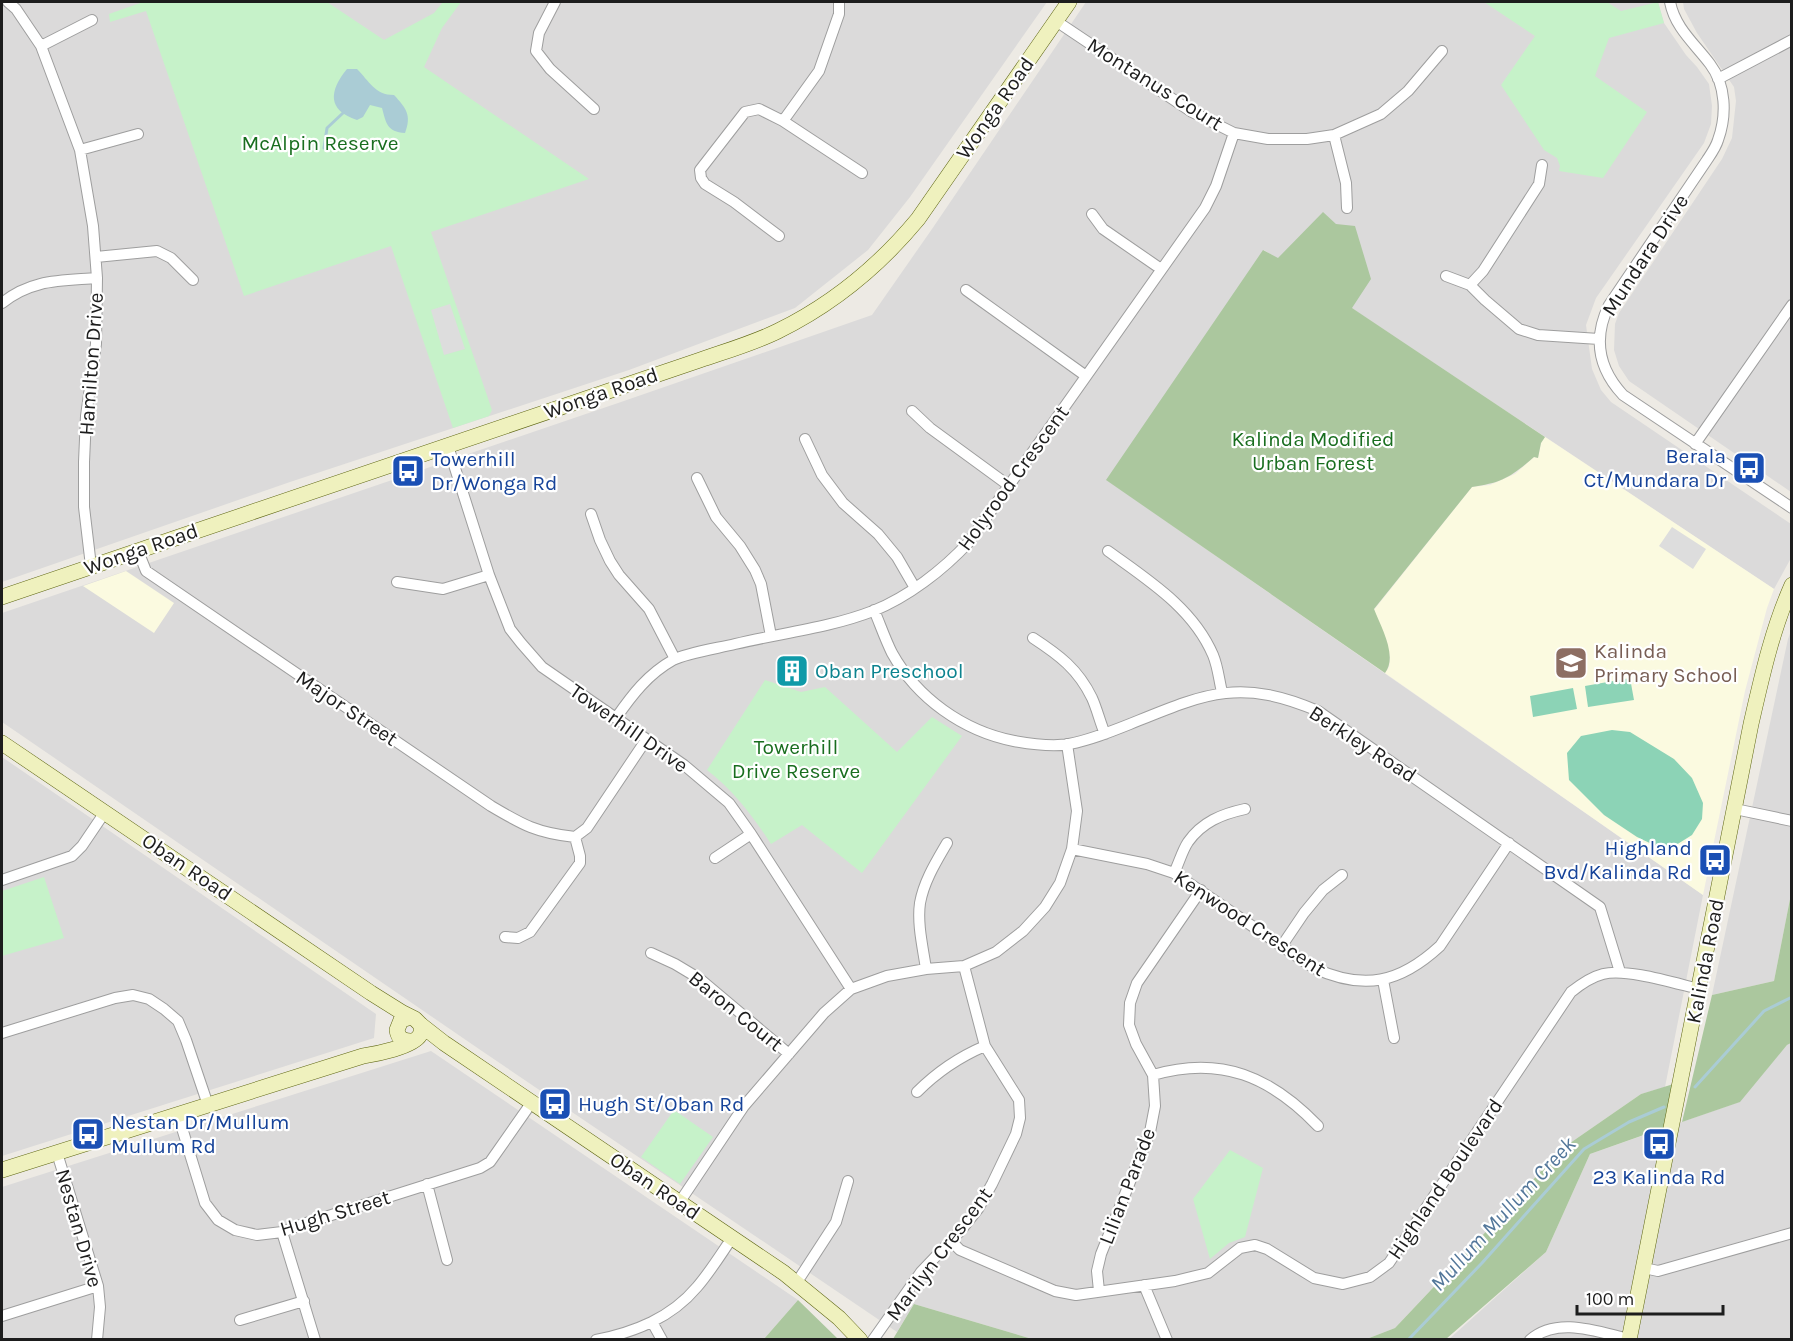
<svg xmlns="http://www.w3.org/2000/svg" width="1793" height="1341" font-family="Karla,sans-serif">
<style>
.residential{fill:#dbdada}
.education{fill:#fbfae0}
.forest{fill:#abc79e}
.park{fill:#c6f2c9}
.pitch{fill:#8cd3b6}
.parking{fill:#ddd}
.water{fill:#aaccd5}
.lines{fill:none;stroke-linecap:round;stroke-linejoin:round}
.stream{stroke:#aaccd5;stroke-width:3}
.street-casing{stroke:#9e9e9e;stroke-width:12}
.secondary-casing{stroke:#5e6612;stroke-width:16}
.street{stroke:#fff;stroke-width:10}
.secondary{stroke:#eff1be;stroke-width:15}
.labels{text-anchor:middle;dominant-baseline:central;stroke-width:4.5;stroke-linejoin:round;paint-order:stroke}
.street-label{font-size:21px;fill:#1d1d1d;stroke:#fff}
.park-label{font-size:21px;fill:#196e1f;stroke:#fff}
.transit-label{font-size:21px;fill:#164399;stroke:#fff;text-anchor:start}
.education-label{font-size:21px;fill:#785e54;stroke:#fff;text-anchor:start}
.culture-label{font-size:21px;fill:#0d838f;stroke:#fff;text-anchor:start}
.water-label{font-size:22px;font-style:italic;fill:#53779a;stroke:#fff}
</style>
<rect width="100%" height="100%" fill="#edeae4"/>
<path class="residential" d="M2 2H1047L910 197 868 250 795 308 629 370 290 482 2 582Z
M1086 2H1658L1664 23 1686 55 1697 67 1709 84 1712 106 1711 124 1704 143 1596 298 1586 325 1592 369 1601 390 1611 402 1791 524V558L1774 589 1264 250 1107 480 1703 895 1665 1087 1641 1094 1560 1150 1481 1237 1395 1328 1364 1340 1032 1339 914 1304 897 1332 479 1049 2 722V613L621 402 872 315 932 229Z
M1683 2H1791V492L1629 381 1619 366 1614 350 1615 324 1619 313 1722 159 1732 138 1736 101 1734 87 1697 33 1684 9Z
M1791 631V894L1774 981 1712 995 1788 639Z
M2 757 376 1014 374 1038 2 1156Z
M1791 1043V1339L1448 1340 1546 1252 1590 1154 1739 1102 1787 1045Z
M431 1051 798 1300 764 1339H2V1187Z"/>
<path class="education" d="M1545 437 1774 589 1767 608 1745 691 1703 895 1385 673 1389 667 1390 658 1387 642 1374 610 1472 487 1490 485 1515 474 1534 457 1538 458 1541 443Z
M126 571 174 603 154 633 83 586Z"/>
<path class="forest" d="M1323 212 1336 224 1355 226 1371 279 1352 308 1545 437 1541 443 1538 458 1534 457C1511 477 1502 483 1472 487L1374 609C1381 627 1398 656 1385 673L1106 480 1263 250 1278 258Z
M1791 894V1043L1787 1045 1740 1102 1682 1122 1712 995 1774 981Z
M1680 1082 1672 1125 1590 1154 1546 1252 1446 1339 1364 1340 1395 1328 1481 1237 1560 1150 1641 1094Z
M798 1300 838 1339H764Z
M914 1304 1032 1339H893Z"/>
<path class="park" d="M143 2H327L384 40 434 13 443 2H461L442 28 424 67 589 179 431 232 492 410 489 416 453 428 391 246 244 296 146 11 110 22 109 14Z
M1484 2H1607L1621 11 1658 2 1664 23 1609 38 1595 76 1647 112 1603 178 1559 171 1560 166 1557 158 1544 150 1501 85 1535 36Z
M765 680 801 692 825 687 897 752 932 717 962 736 862 873 802 825 771 844C752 815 734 791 707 770Z
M44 877 64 938 2 956V891Z
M674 1110 713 1137 680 1184 641 1157Z
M1230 1150 1263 1168 1245 1237 1229 1243 1210 1259 1193 1199Z"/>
<path class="pitch" d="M1630 678 1634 700 1588 707 1585 686Z
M1573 688 1577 709 1533 717 1530 696Z
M1612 730 1630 732 1674 759 1692 778 1703 803 1702 819 1692 835 1676 845 1656 846 1637 837 1604 815 1569 780 1567 753 1581 736Z"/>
<path class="parking" d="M450 304 465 349 444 355 431 310Z
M1672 527 1706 549 1693 569 1659 546Z"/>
<path class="water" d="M347 69H357C369 81 375 95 394 95 406 108 412 115 405 133 387 132 386 123 382 108L370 105 363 117 357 120C327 110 329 91 347 69Z"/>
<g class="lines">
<path class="stream" d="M324 148 327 128 343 113
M1695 1087 1764 1011 1792 997
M1408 1340 1482 1263 1584 1149 1629 1122 1664 1107"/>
<defs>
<path id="street" d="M8 2 16 9 41 46 80 150 93 226 97 278 96 344 86 416 84 462V507L91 566
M555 2 539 33 536 51 550 69 594 109
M1670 2C1675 28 1695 44 1710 64 1726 85 1727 115 1718 140 1716 147 1711 154 1707 160L1609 305C1593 338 1598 368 1623 395L1792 508
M1056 21 1192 112 1234 133 1268 139H1307L1334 135 1381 114 1408 91 1442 51
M41 46 92 20
M1718 79 1792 40
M783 121 819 71 839 14V2
M1334 135 1346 183 1347 208
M80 150 138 134
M1092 214 1103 229 1161 269
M779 236 734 202 705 184 701 178 700 170 745 112 759 109 783 121 862 173
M96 257 157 251 171 258 193 280
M1446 276 1470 285 1485 300 1519 329 1538 335 1599 339
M1470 285 1483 271 1539 184 1542 165
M966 290 1086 376
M2 303C32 279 60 281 97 278
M912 411 930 428 1008 485
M805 439 822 475 843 503 878 534 897 557 915 588
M1695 444 1792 305
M448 446 489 575 510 629 521 643 542 667 684 765 729 803 751 834 851 989
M697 478 716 517 740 546 755 570 761 584 771 636
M591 514 600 540 610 561 619 575 649 609 675 659
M138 551 146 571 491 806C523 825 537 833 575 837
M1108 551C1148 580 1193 608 1213 655 1218 667 1219 680 1222 692
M397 582 443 589 489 575
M874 610C880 624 885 639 892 653 917 698 963 731 1014 741 1031 744 1052 747 1069 744 1090 740 1110 732 1130 724 1204 694 1239 677 1318 711L1600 907 1620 972
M1033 638C1059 655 1078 669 1092 698 1097 709 1100 722 1105 734
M616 718C632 695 648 674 673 660 686 653 719 648 735 644 781 633 829 628 873 611 908 597 943 570 969 542L1205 208 1216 186 1234 133
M1735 809 1792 821
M575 837 587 828 646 740
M1072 849 1147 864 1174 873 1314 968C1364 991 1400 983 1440 946L1509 843
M715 858 751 834
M1174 873C1179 863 1182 851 1188 842 1202 822 1222 814 1245 809
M2 880 72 856 82 846 105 812
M505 937 518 938 530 932 580 863V856L575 837
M1281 947 1304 913 1323 890 1342 875
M651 953 675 964 700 979 789 1054
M926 969C923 948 917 924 920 903 924 881 936 862 947 843
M1383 980 1394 1038
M2 1033 115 998 133 995 149 999 164 1009 178 1021 186 1040 208 1105
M1153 1075C1221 1055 1271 1077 1318 1126
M917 1092C938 1071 959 1057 985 1046
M178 1115 205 1203 218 1220 235 1230 257 1235 282 1232 303 1224 480 1168 490 1162 532 1102
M57 1153 98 1286 100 1307 97 1340
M427 1184 447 1260
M679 1203 744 1106 824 1013 851 989 887 976 926 969 964 966 996 952 1023 931 1045 907 1060 883 1072 849 1077 811 1067 744
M282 1232 315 1340
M951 1241 960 1250 1055 1291 1076 1295 1175 1281 1208 1273 1240 1248 1255 1245 1267 1249 1314 1278 1343 1284 1370 1277 1389 1263 1571 992C1581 984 1591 977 1603 974 1626 968 1674 983 1699 989
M1644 1268 1658 1271 1792 1233
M797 1282 836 1222 848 1181
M1144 1285 1167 1340
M1099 1291 1097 1271 1101 1254 1150 1132 1155 1106 1153 1075 1136 1044 1129 1025 1130 1003 1137 983 1201 890
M2 1316 98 1286
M240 1320 304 1301
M652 1322 662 1340
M596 1340C635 1332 671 1318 697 1287 710 1272 721 1254 732 1238
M873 1340 921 1272 962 1229 978 1209 992 1184 1016 1134 1020 1118 1019 1100 985 1046 964 966
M1530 1340C1557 1316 1598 1332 1629 1339"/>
<path id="secondary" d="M2 597 700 360C726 351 754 343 778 331 833 304 879 266 918 219L1069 2
M2 743 371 993 403 1013 415 1019 421 1025 444 1043 784 1273 839 1318 860 1340
M411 1041C403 1041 398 1038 397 1030L401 1020 411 1017
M2 1170 363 1056C376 1054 413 1047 420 1035 422 1031 421 1030 421 1025
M1629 1340 1751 724C1762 676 1772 630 1792 585"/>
</defs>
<use href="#street" class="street-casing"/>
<use href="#secondary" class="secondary-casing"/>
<use href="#street" class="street"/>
<use href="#secondary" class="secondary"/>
</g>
<defs>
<symbol id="bus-square" viewBox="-11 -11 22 22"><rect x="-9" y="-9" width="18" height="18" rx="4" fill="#1a4fb4" stroke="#fff"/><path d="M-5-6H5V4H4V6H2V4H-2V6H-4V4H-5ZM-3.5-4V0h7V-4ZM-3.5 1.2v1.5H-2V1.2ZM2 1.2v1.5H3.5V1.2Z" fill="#fff"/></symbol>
<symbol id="school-square" viewBox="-11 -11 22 22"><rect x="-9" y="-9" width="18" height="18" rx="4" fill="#8d6e63" stroke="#fff"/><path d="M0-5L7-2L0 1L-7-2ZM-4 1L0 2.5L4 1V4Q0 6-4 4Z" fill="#fff"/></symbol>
<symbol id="building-square" viewBox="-11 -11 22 22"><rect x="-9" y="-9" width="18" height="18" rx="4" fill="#0f9aa8" stroke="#fff"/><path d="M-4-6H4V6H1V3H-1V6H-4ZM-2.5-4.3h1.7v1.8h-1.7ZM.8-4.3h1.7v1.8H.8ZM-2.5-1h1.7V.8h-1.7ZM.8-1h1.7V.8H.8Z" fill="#fff"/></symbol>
</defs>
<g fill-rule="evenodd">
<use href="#bus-square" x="1730" y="449" width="38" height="38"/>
<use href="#bus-square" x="389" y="452" width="38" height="38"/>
<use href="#school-square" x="1552" y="644" width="38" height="38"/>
<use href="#building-square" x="773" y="652" width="38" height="38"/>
<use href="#bus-square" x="1696" y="841" width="38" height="38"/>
<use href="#bus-square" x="536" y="1085" width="38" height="38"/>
<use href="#bus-square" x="69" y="1115" width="38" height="38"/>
<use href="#bus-square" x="1640" y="1125" width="38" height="38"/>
</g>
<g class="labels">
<g class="street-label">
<text transform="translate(1155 84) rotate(32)">Montanus Court</text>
<text transform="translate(995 108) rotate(-55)">Wonga Road</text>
<text transform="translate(1645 255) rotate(-57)">Mundara Drive</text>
<text transform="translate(91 364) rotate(-86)">Hamilton Drive</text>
<text transform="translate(601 393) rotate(-19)">Wonga Road</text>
<text transform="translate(1013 478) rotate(-54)">Holyrood Crescent</text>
<text transform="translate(141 549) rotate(-19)">Wonga Road</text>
<text transform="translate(347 708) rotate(34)">Major Street</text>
<text transform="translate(629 728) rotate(35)">Towerhill Drive</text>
<text transform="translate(1363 744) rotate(33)">Berkley Road</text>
<text transform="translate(187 867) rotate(34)">Oban Road</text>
<text transform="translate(1250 923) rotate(33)">Kenwood Crescent</text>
<text transform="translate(1705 961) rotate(-79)">Kalinda Road</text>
<text transform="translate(736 1011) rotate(39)">Baron Court</text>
<text transform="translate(1445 1179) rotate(-56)">Highland Boulevard</text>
<text transform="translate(655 1186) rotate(34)">Oban Road</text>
<text transform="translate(1127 1186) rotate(-69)">Lilian Parade</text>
<text transform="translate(335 1213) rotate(-17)">Hugh Street</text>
<text transform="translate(79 1228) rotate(74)">Nestan Drive</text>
<text transform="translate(939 1254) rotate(-53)">Marilyn Crescent</text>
</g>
<g class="park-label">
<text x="320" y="143">McAlpin Reserve</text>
<text x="1313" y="439">Kalinda Modified<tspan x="1313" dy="24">Urban Forest</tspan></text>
<text x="796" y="747">Towerhill<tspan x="796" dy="24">Drive Reserve</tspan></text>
</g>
<g class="transit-label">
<text x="1726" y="456" text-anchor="end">Berala<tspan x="1726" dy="24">Ct/Mundara Dr</tspan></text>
<text x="431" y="459">Towerhill<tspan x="431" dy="24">Dr/Wonga Rd</tspan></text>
<text x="1692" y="848" text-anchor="end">Highland<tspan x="1692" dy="24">Bvd/Kalinda Rd</tspan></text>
<text x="578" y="1104">Hugh St/Oban Rd</text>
<text x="111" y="1122">Nestan Dr/Mullum<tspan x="111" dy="24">Mullum Rd</tspan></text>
<text x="1659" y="1177" text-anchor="middle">23 Kalinda Rd</text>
</g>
<g class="education-label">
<text x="1594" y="651">Kalinda<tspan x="1594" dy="24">Primary School</tspan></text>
</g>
<g class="culture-label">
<text x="815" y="671">Oban Preschool</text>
</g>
<g class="water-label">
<text transform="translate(1503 1214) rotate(-47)">Mullum Mullum Creek</text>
</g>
</g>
<rect width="1793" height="1341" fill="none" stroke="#1d1d1d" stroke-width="6"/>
<path d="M1577 1305v9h146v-9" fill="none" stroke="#1d1d1d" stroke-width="3"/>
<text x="1586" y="1305" font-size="18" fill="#1d1d1d" stroke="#ffffff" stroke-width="4.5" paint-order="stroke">100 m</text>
</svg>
